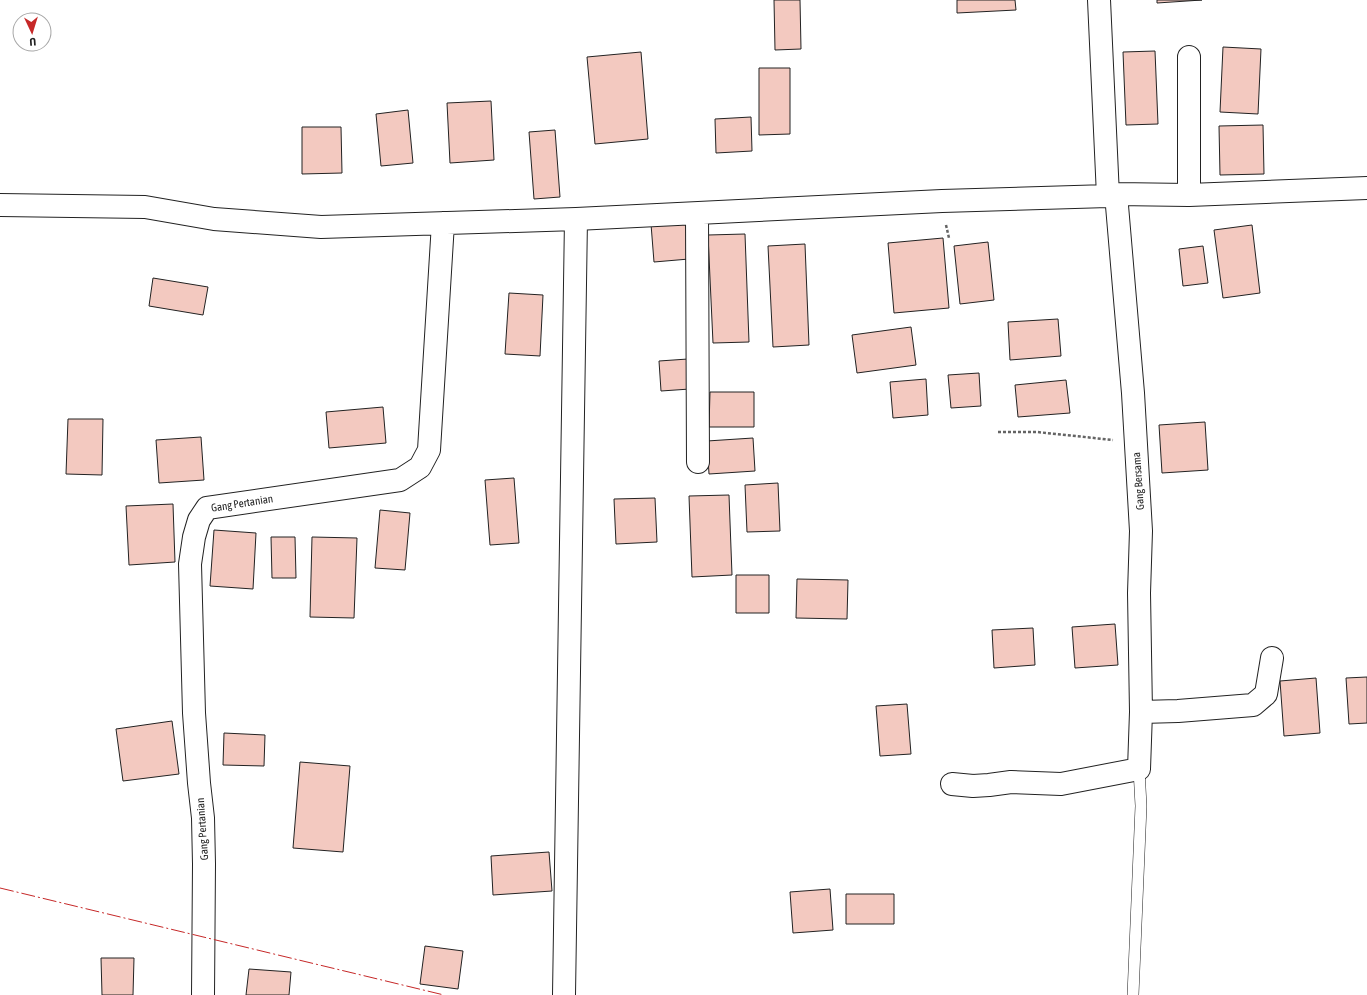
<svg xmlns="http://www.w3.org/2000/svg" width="1367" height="995" font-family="'Asap Condensed',sans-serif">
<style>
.building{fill:#f3c9c0;stroke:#222}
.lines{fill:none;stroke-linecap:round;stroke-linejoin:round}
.lane-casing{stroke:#222;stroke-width:12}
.street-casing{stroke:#222;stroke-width:24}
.path{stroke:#646464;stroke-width:2.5;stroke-dasharray:3 2;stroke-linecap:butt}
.lane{stroke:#fff;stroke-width:11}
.street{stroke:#fff;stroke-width:22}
.power{stroke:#c62828;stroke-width:1;stroke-dasharray:14 3 2 3;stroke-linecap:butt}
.labels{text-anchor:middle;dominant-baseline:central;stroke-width:3;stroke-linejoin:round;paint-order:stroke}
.street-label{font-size:11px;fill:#222;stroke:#fff}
</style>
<rect width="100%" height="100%" fill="#fff"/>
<path class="building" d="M774 0H800L801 49 775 50Z
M957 0H1015L1016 10 957 13Z
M1157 0H1202L1157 3Z
M1223 47 1261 49 1258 114 1220 112Z
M1155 51 1158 124 1126 125 1123 52Z
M641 52 648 139 595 144 587 57Z
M759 68H790V134L759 135Z
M491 101 494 160 450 163 447 103Z
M408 110 413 163 381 166 376 114Z
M751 117 752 151 716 153 715 119Z
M1263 125 1264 174 1220 175 1219 126Z
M302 127H341L342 173 302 174Z
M555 130 560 197 534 199 529 132Z
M686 222 689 259 654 262 651 224Z
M1252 225 1260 293 1223 298 1214 230Z
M745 234 749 342 713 343 708 235Z
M943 238 949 308 894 313 888 243Z
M988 242 994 300 960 304 954 246Z
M805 244 809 345 773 347 768 246Z
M1203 246 1208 283 1183 286 1179 249Z
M153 278 208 287 203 315 149 306Z
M509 293 543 295 540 356 505 354Z
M1058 319 1061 356 1010 360 1008 322Z
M911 327 916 365 857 373 852 335Z
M688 359 690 389 661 391 659 361Z
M979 373 981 406 951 408 948 375Z
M926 379 928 415 893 418 890 382Z
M1066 380 1070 413 1018 417 1015 385Z
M710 392H754V427H709Z
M383 407 386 443 329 448 326 412Z
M68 419H103L102 475 66 474Z
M1205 422 1208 470 1162 473 1159 425Z
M201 437 204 480 159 483 156 440Z
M753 438 755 471 709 474 707 441Z
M514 478 519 543 490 545 485 480Z
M778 483 780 531 747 532 745 485Z
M729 495 732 575 692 577 689 496Z
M655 498 657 542 616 544 614 499Z
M173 504 175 562 129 565 126 506Z
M380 510 410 513 405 570 375 568Z
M214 530 256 533 253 589 210 586Z
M271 537H295L296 578H272Z
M312 537 357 538 354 618 310 617Z
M736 575H769V613H736Z
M797 579 848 580 847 619 796 618Z
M1115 624 1118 665 1075 668 1072 627Z
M1033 628 1035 665 994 668 992 630Z
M1367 677V723L1349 724 1346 678Z
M1316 678 1320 733 1284 736 1280 681Z
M907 704 911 754 880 756 876 706Z
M172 721 179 774 123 781 116 729Z
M224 733 265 735 264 766 223 765Z
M300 762 350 766 343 852 293 848Z
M549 852 552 891 493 895 491 856Z
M830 889 833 930 793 933 790 892Z
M846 894H894V924H846Z
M425 946 463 951 458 989 420 984Z
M101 958H134L133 995H102Z
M249 969 291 972 289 995H246Z"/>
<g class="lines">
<defs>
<path id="lane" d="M1133 995 1141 806 1139 769"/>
<path id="street" d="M1099 0 1108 196
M1189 195V57
M0 205 145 207 214 219 321 227 576 219 942 201 1108 196 1116 194 1189 195 1367 188
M697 214 698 462
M1141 712 1178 711 1253 705 1266 694 1272 658
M952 784 973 786 989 785 1011 782 1061 784 1139 769 1141 712 1139 593 1141 531 1133 393 1116 194
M203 995 204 864 203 818 199 783 194 713 190 564 194 537 199 520 207 508 400 480 420 467 429 450 443 223
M564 995 576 219"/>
</defs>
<use href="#lane" class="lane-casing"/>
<use href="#street" class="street-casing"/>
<path class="path" d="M946 225 949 238
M998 432H1037L1113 440"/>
<use href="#lane" class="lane"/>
<use href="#street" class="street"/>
<path class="power" d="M0 888 444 995"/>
</g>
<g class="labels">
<g class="street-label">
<text transform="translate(1138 481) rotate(-94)">Gang Bersama</text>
<text transform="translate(242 503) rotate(-9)">Gang Pertanian</text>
<text transform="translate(202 829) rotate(-94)">Gang Pertanian</text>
</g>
</g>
<g transform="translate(32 32) rotate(176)"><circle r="19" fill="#ffffff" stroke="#a7a7a7"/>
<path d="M0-3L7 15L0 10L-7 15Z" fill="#c62828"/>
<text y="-6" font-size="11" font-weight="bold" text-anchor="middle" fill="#222222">U</text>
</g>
</svg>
